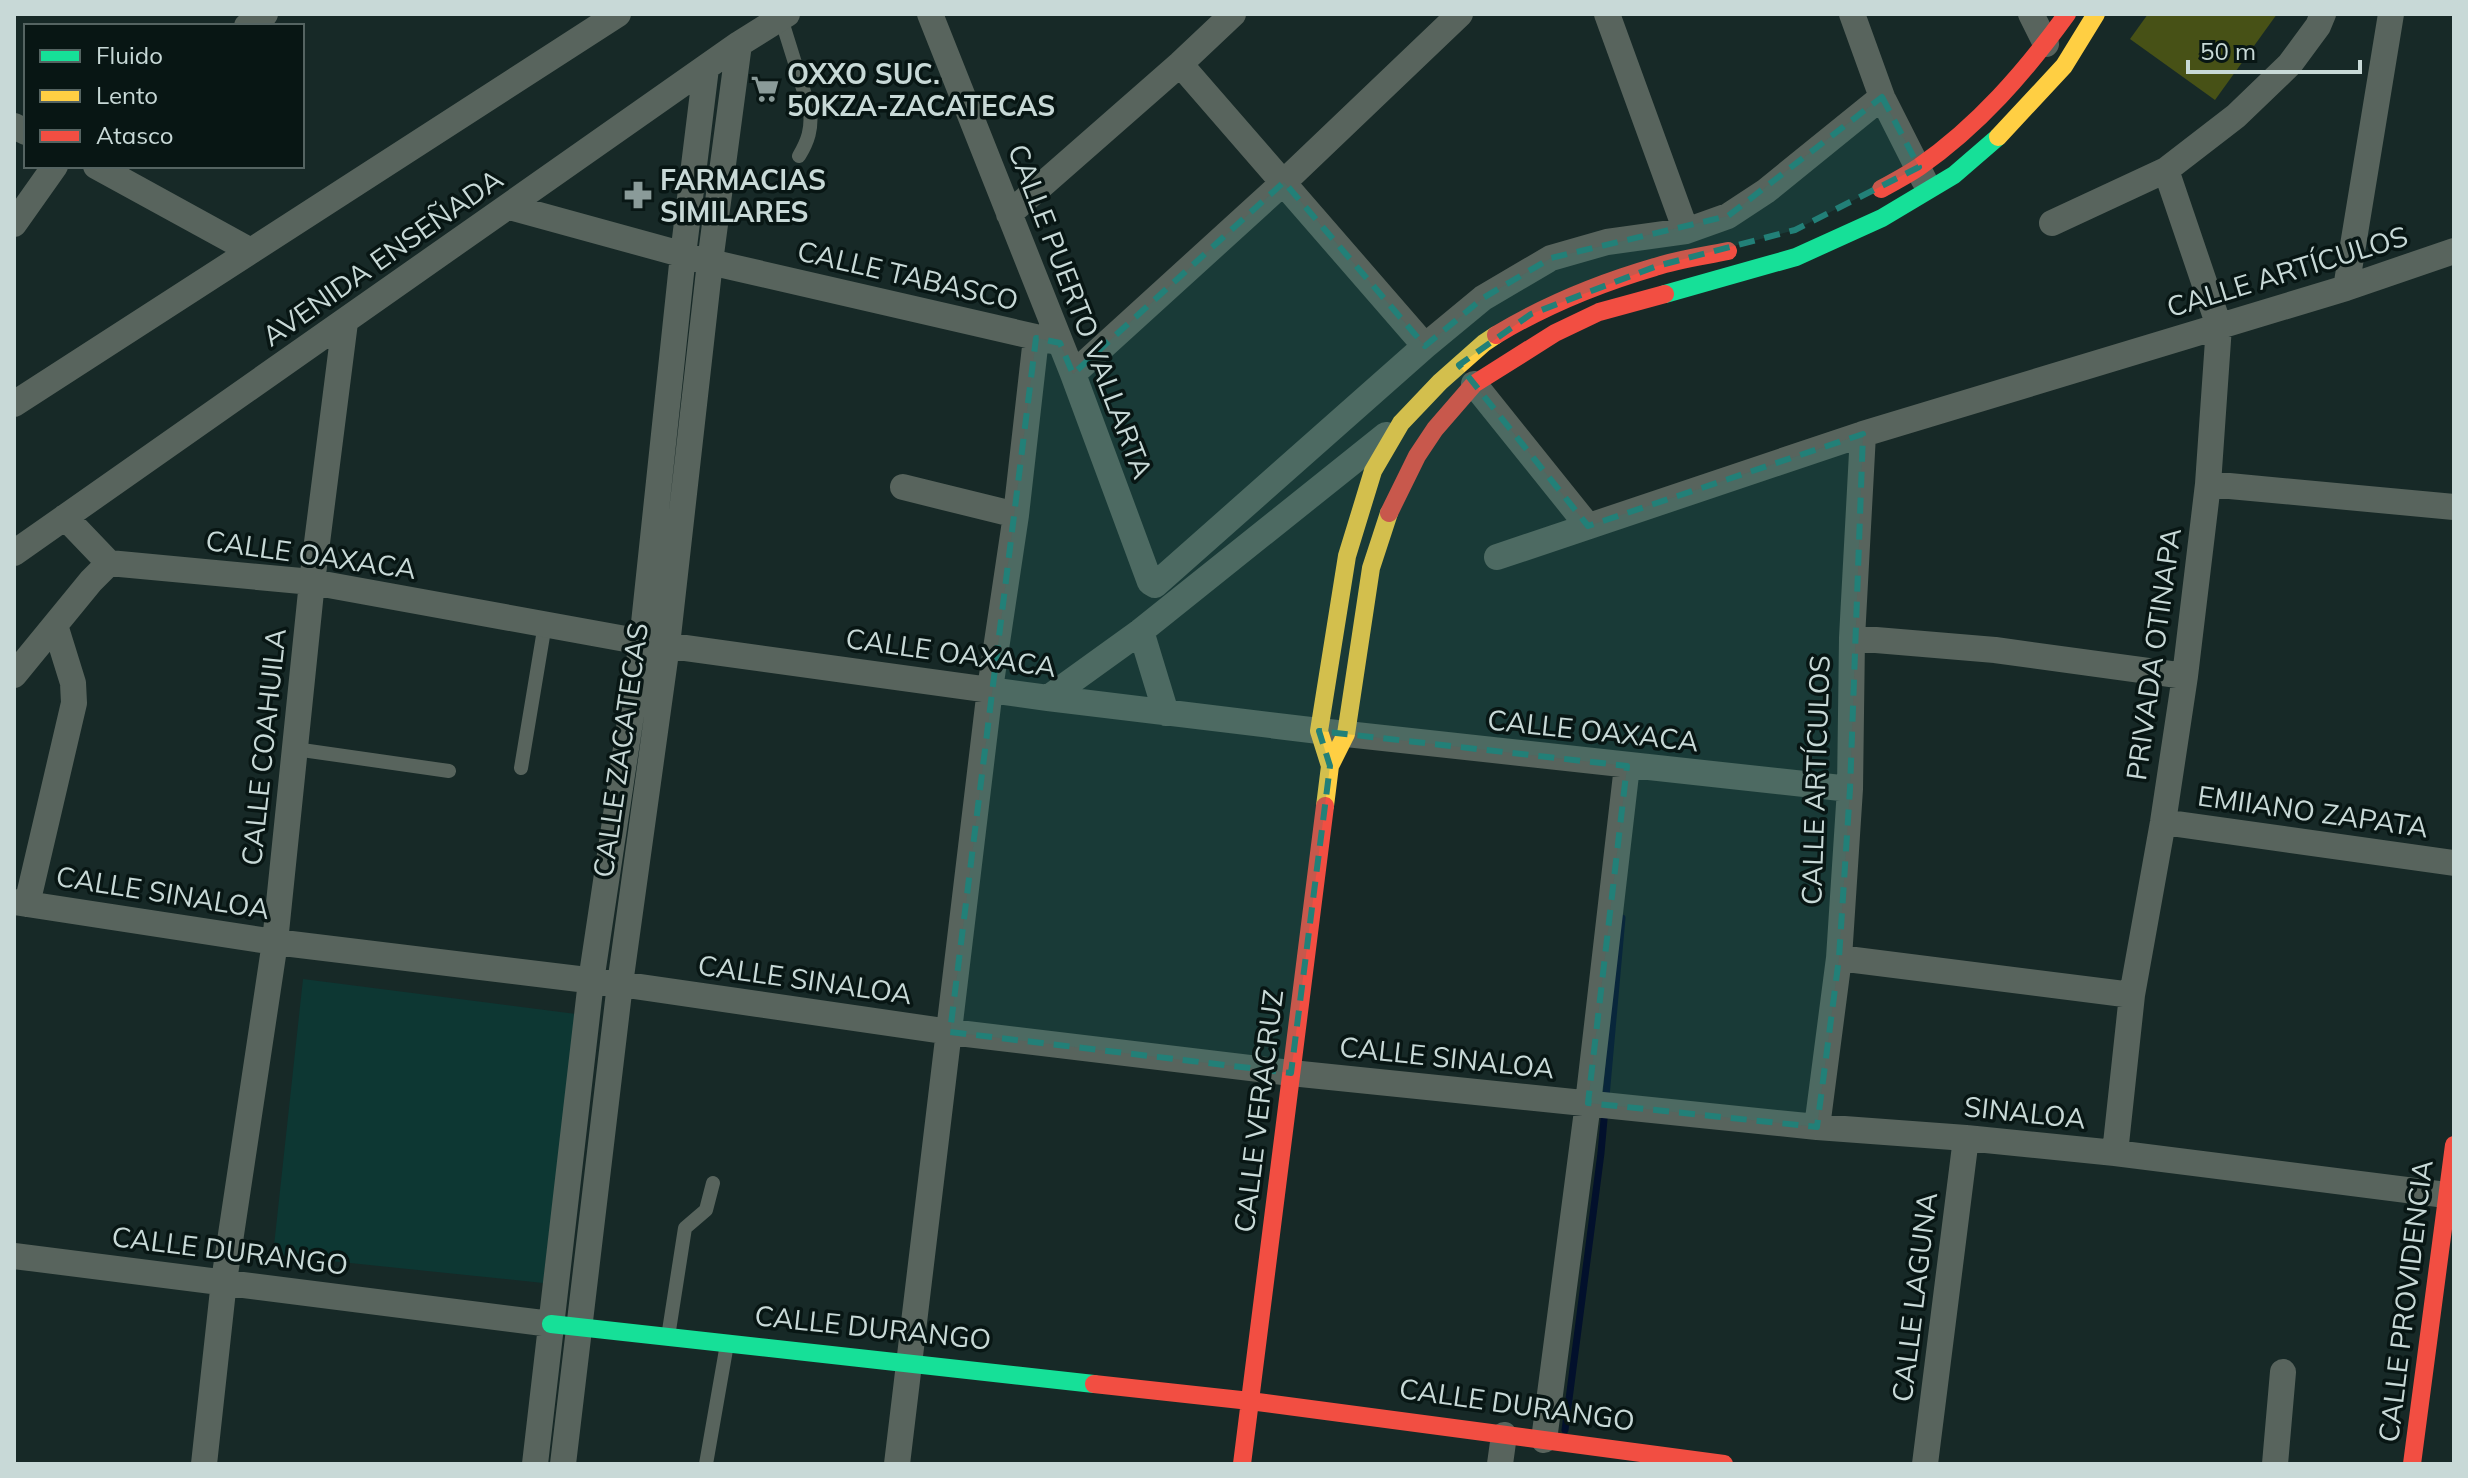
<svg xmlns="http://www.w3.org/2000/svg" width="2468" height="1478" font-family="Mulish,sans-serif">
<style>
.built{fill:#0d3733}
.grass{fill:#475116}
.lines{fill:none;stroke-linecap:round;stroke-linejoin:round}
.stream{stroke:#02102c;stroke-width:7}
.lane{stroke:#58645d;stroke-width:14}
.street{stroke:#58645d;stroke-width:26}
.fast{stroke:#16e098;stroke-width:18}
.slow{stroke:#ffcf43;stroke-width:18}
.jam{stroke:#f24e42;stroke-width:18}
.marked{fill:#228078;fill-opacity:0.2;stroke:#228078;stroke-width:6;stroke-dasharray:16 10;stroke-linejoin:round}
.labels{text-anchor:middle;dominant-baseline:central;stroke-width:7;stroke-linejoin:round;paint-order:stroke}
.poi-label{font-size:28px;font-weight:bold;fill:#c8d9d7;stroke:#081614;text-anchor:start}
.street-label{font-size:28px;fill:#c8d9d7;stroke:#081614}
</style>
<rect width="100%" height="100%" fill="#172927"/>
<path class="built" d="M303 979 576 1014 543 1283 273 1255Z"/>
<path class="grass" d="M2148 14H2277L2215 100 2130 39Z"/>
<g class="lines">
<path class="stream" d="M1565 1430 1601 1153 1622 918"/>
<path class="lane" d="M781 18 810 111C812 129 808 141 799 156
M295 749 449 771
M521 768 545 624
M668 1337 685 1228 706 1210 713 1183
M706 1464 727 1344"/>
<path class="street" d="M930 14 1073 374 1150 582 1155 585 1425 346 1483 298 1551 258 1607 242 1686 231 1728 216 1766 191 1882 97
M1607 14 1686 231
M1852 14 1882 97 1924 180
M2031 14 2046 44
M247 26 265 14
M1180 64 1425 346
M14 126 26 132
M96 166 251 251
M510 207 710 262 1053 341
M1009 214 1180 64 1233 14
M2052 223 2166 170 2236 116 2290 64 2318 26 2323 14
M14 224 55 166
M2346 288 2391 14
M1073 374 1284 182 1460 14
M1474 384 1588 526
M14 404 618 14
M2208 484 2454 507
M903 487 1016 515
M65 517 109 563 312 582 642 642 1048 698 1319 731 1850 789
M14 553 739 44 787 14
M1497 557 1863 434 2346 288 2454 251
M1141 631 1166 713
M1852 638 1995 650 2185 676
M14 675 91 581 109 563
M1048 698 1141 631 1386 435
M2163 822 2454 863
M14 902 275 942 620 984 950 1032 1291 1073 1817 1127 1966 1138 2115 1153 2454 1196
M27 904 74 703 73 683 55 625
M1839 958 2132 995
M1817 1127 1839 958 1850 789 1852 638 1863 434
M2115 1153 2132 995 2163 822 2185 676 2208 484 2219 326 2166 170
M14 1256 551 1324
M1544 1440 1588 1103 1627 766
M204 1464 224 1281 275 942 312 582 345 322
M535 1464 591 981 642 642 683 255 706 68
M563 1464 620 984 667 645 710 262 739 44
M897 1464 990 689 1016 515 1036 338
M1500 1464 1504 1435
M1925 1464 1966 1138
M2275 1464 2283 1372"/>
<path class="fast" d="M1665 294 1796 257 1882 218 1954 175 1998 137
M551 1324 1094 1384"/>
<path class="slow" d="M1998 137 2064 66 2096 14
M1330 766 1319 731 1347 556 1373 471 1401 423 1440 382 1484 343 1496 335
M1325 806 1330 766 1346 734 1371 568 1389 513"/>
<path class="jam" d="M1881 189C1894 182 1907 175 1919 167 1978 126 2025 72 2067 14
M1496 335C1546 305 1600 283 1655 267 1679 259 1704 256 1728 251
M1389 513 1417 456 1435 429 1474 384 1555 333 1599 312 1665 294
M1094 1384 1250 1401 1724 1464
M1242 1464 1325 806
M2412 1464 2454 1145"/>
</g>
<path class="marked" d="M1882 97 1919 167 1795 230 1657 266 1531 314 1459 365 1588 526 1863 434 1850 789 1839 958 1817 1127 1588 1103 1627 766 1319 731 1330 766 1291 1073 950 1032 1036 338 1060 343 1073 374 1284 182 1425 346 1483 298 1551 258 1728 216Z"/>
<defs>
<symbol id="supermarket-bare" viewBox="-9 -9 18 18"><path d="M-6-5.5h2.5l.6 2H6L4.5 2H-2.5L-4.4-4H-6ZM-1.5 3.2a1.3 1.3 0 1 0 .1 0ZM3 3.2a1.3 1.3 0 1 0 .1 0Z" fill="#8a9b99" stroke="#081614" stroke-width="2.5" paint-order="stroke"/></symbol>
<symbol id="pharmacy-bare" viewBox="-9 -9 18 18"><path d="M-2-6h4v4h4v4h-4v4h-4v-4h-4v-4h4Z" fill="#8a9b99" stroke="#081614" stroke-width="2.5" paint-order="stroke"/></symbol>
</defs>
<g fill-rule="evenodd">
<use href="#supermarket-bare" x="745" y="69" width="40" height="40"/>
<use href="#pharmacy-bare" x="618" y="175" width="40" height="40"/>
</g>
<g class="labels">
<g class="poi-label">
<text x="787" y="73">OXXO SUC.<tspan x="787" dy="32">50KZA-ZACATECAS</tspan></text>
<text x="660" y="179">FARMACIAS<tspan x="660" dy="32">SIMILARES</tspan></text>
</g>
<g class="street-label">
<text transform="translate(382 257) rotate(-35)">AVENIDA ENSEÑADA</text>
<text transform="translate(2287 271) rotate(-17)">CALLE ARTÍCULOS</text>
<text transform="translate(908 275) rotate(13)">CALLE TABASCO</text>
<text transform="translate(1081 311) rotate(69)">CALLE PUERTO VALLARTA</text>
<text transform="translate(311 554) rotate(8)">CALLE OAXACA</text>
<text transform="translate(951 652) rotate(8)">CALLE OAXACA</text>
<text transform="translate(2153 654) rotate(-82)">PRIVADA OTINAPA</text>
<text transform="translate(1593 730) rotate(6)">CALLE OAXACA</text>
<text transform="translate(263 747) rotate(-84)">CALLE COAHUILA</text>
<text transform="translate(620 750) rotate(-82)">CALLE ZACATECAS</text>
<text transform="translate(1815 780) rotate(-88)">CALLE ARTÍCULOS</text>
<text transform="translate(2313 811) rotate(8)">EMIIANO ZAPATA</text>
<text transform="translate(163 892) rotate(9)">CALLE SINALOA</text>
<text transform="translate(805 979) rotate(8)">CALLE SINALOA</text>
<text transform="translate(1447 1057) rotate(6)">CALLE SINALOA</text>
<text transform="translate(1258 1111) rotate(-83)">CALLE VERACRUZ</text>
<text transform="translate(2025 1112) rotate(6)">SINALOA</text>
<text transform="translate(230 1250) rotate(7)">CALLE DURANGO</text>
<text transform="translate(1914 1297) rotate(-83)">CALLE LAGUNA</text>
<text transform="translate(2405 1301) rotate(-83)">CALLE PROVIDENCIA</text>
<text transform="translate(873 1327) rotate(6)">CALLE DURANGO</text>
<text transform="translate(1517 1404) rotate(8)">CALLE DURANGO</text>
</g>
</g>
<rect width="2468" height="1478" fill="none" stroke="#c8d9d7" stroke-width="32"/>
<rect x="24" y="24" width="280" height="144" fill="#081614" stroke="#556462" stroke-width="2"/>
<rect x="40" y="50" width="40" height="12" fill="#16e098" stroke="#556462" stroke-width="2"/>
<text x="96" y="64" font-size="24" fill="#c8d9d7">Fluido</text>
<rect x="40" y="90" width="40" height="12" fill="#ffcf43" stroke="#556462" stroke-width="2"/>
<text x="96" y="104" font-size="24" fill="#c8d9d7">Lento</text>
<rect x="40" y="130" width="40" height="12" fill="#f24e42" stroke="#556462" stroke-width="2"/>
<text x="96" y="144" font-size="24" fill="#c8d9d7">Atasco</text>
<path d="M2188 60v12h172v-12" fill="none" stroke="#c8d9d7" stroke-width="4"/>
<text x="2200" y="60" font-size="24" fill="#c8d9d7" stroke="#081614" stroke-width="6" paint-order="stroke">50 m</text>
</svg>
